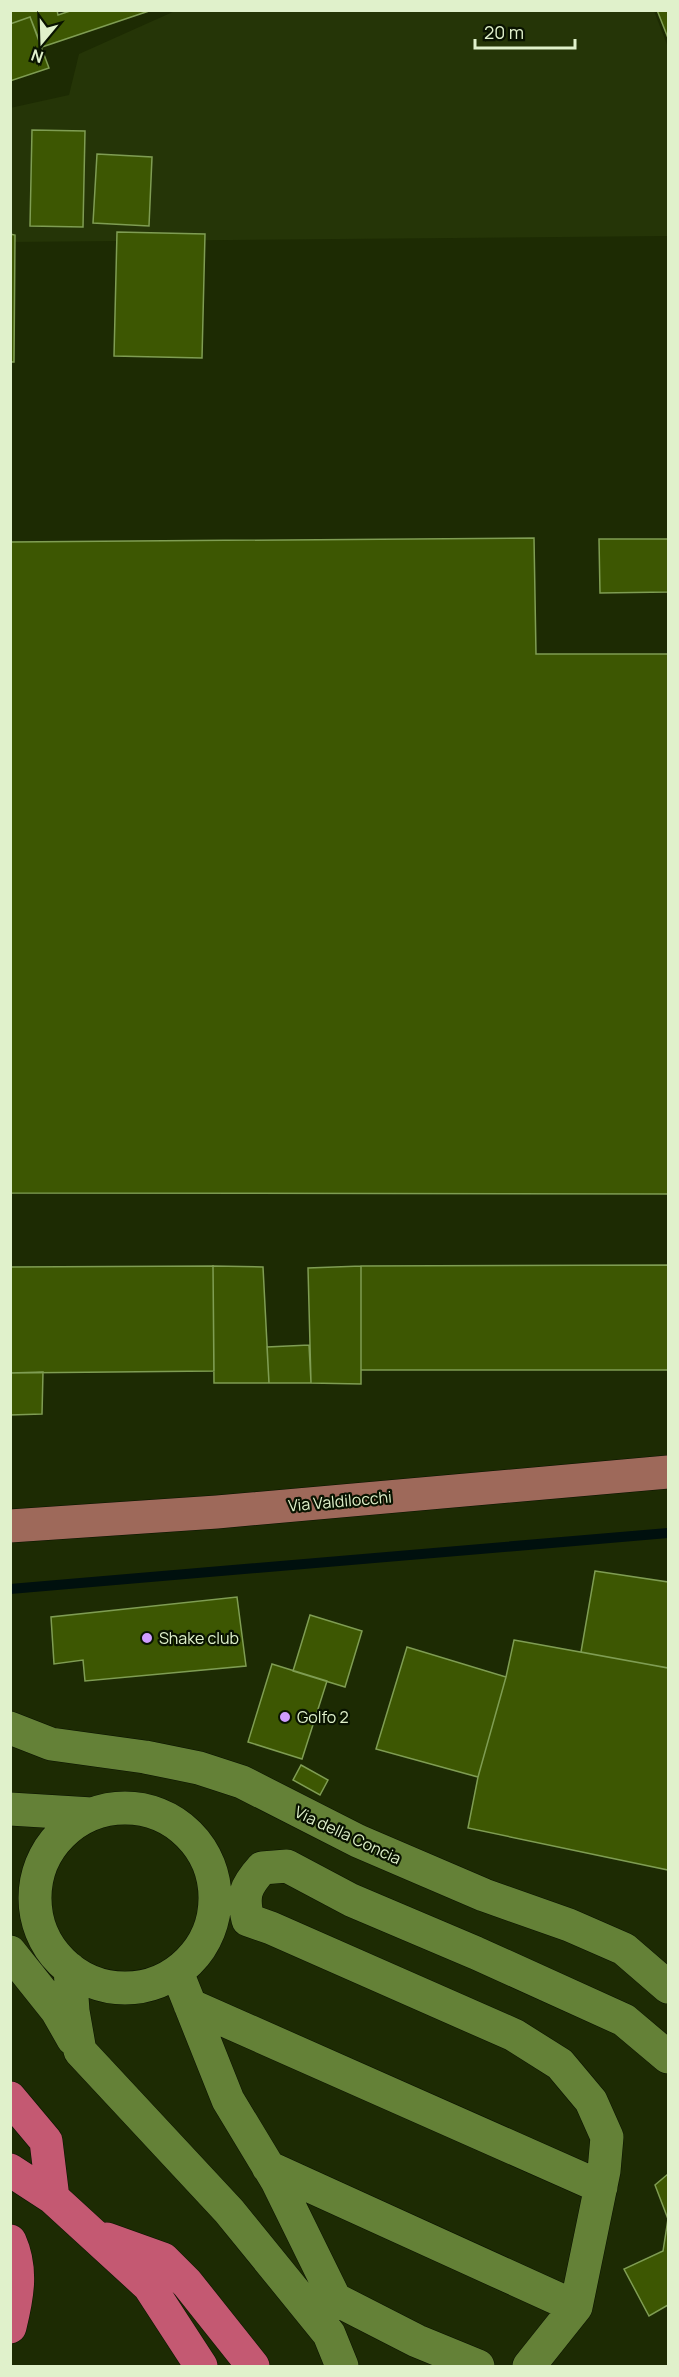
<svg xmlns="http://www.w3.org/2000/svg" width="679" height="2377" font-family="Manrope,sans-serif">
<style>
.built{fill:#253507}
.lines{fill:none;stroke-linecap:round;stroke-linejoin:round}
.stream{stroke:#00100e;stroke-width:10}
.building{fill:#3d5702;stroke:#7f9d53;stroke-width:1.5}
.minor-casing{stroke:#0a1200;stroke-width:34}
.major-casing{stroke:#0a1200;stroke-width:34}
.highway-casing{stroke:#0a1200;stroke-width:34}
.minor{stroke:#648137;stroke-width:33}
.major{stroke:#9e695a;stroke-width:33}
.highway{stroke:#c45972;stroke-width:33}
.poi-dot{fill:#d09dff;stroke:#091300;stroke-width:2}
.labels{text-anchor:middle;dominant-baseline:central;stroke-width:4.5;stroke-linejoin:round;paint-order:stroke}
.street-label{font-size:16px;fill:#e0f1cb;stroke:#091300}
.poi-label{font-size:16px;fill:#e0f1cb;stroke:#091300;text-anchor:start}
</style>
<rect width="100%" height="100%" fill="#1d2b03"/>
<path class="built" d="M175 11H654L668 47V236L11 242 10 108 69 95 79 54Z"/>
<g class="lines">
<path class="stream" d="M10 1589 668 1533"/>
</g>
<path class="building" d="M10 10H57L58 15 73 10H152L42 47 30 17 10 24Z
M657 10H668V38Z
M30 17 49 68 10 81V24Z
M32 130 85 131 83 227 30 226Z
M97 154 152 157 149 226 93 223Z
M117 232 205 234 202 358 114 356Z
M10 234 15 235 14 362H10Z
M534 538 536 654H668V1194L10 1193V542Z
M599 539H668V592L600 593Z
M668 1265V1370H361V1266Z
M213 1266 263 1267 269 1383H214Z
M213 1266 214 1371 10 1373V1267Z
M361 1266V1384L311 1383 308 1268Z
M309 1345 311 1383H269L267 1347Z
M43 1372 42 1414 10 1415V1373Z
M595 1571 668 1582V1668L581 1652Z
M237 1597 246 1666 85 1681 83 1660 54 1664 51 1617Z
M310 1615 362 1631 345 1687 293 1671Z
M514 1640 668 1668V1870L468 1828 478 1777 506 1677Z
M407 1647 506 1677 478 1777 376 1749Z
M272 1664 327 1681 302 1759 248 1742Z
M301 1765 328 1780 320 1795 293 1780Z
M668 2174V2305L649 2316 624 2269 663 2251 668 2219 655 2185Z"/>
<g class="lines">
<defs>
<path id="minor" d="M10 1728 51 1744 145 1757 199 1768 242 1782 358 1841 484 1895 569 1925 624 1949 668 1987
M35 1898a90 90 0 1 1 180 0a90 90 0 1 1-180 0Z
M10 1809 92 1814
M10 1952 57 2011 73 2039
M70 1969 73 2011 80 2051 229 2211 329 2334 342 2366
M177 1972 228 2100 277 2181 335 2299 417 2341 478 2366
M190 2005 601 2187
M268 2167 576 2307
M529 2366 576 2307 604 2171 607 2137 591 2101 560 2064 514 2035 271 1928 248 1920C242 1895 245 1887 262 1868L287 1866 351 1900 476 1953 624 2020 668 2057"/>
<path id="major" d="M10 1526 217 1512 668 1472"/>
<path id="highway" d="M10 2098 46 2141 53 2198
M10 2170 53 2198 149 2286 201 2366
M107 2239 163 2259 187 2283 253 2366
M10 2241C23 2270 17 2298 10 2327"/>
</defs>
<use href="#minor" class="minor-casing"/>
<use href="#major" class="major-casing"/>
<use href="#highway" class="highway-casing"/>
<use href="#minor" class="minor"/>
<use href="#major" class="major"/>
<use href="#highway" class="highway"/>
</g>
<g class="poi-dot">
<circle cx="147" cy="1638" r="6"/>
<circle cx="285" cy="1717" r="6"/>
</g>
<g class="labels">
<g class="street-label">
<text transform="translate(340 1501) rotate(-5)">Via Valdilocchi</text>
<text transform="translate(348 1835) rotate(25)">Via della Concia</text>
</g>
<g class="poi-label">
<text x="159" y="1638">Shake club</text>
<text x="297" y="1717">Golfo 2</text>
</g>
</g>
<rect width="679" height="2377" fill="none" stroke="#e0f1cb" stroke-width="24"/>
<g transform="translate(42 42) rotate(199)" stroke="#091300" stroke-width="4.5" paint-order="stroke">
<path d="M0-4.5L10 22L0 15L-10 22Z" fill="#e0f1cb"/>
<text y="-9" font-size="16" font-weight="bold" text-anchor="middle" fill="#e0f1cb">N</text>
</g>
<path d="M475 39v9h100v-9" fill="none" stroke="#e0f1cb" stroke-width="3"/>
<text x="484" y="39" font-size="18" fill="#e0f1cb" stroke="#091300" stroke-width="4.5" paint-order="stroke">20 m</text>
</svg>
